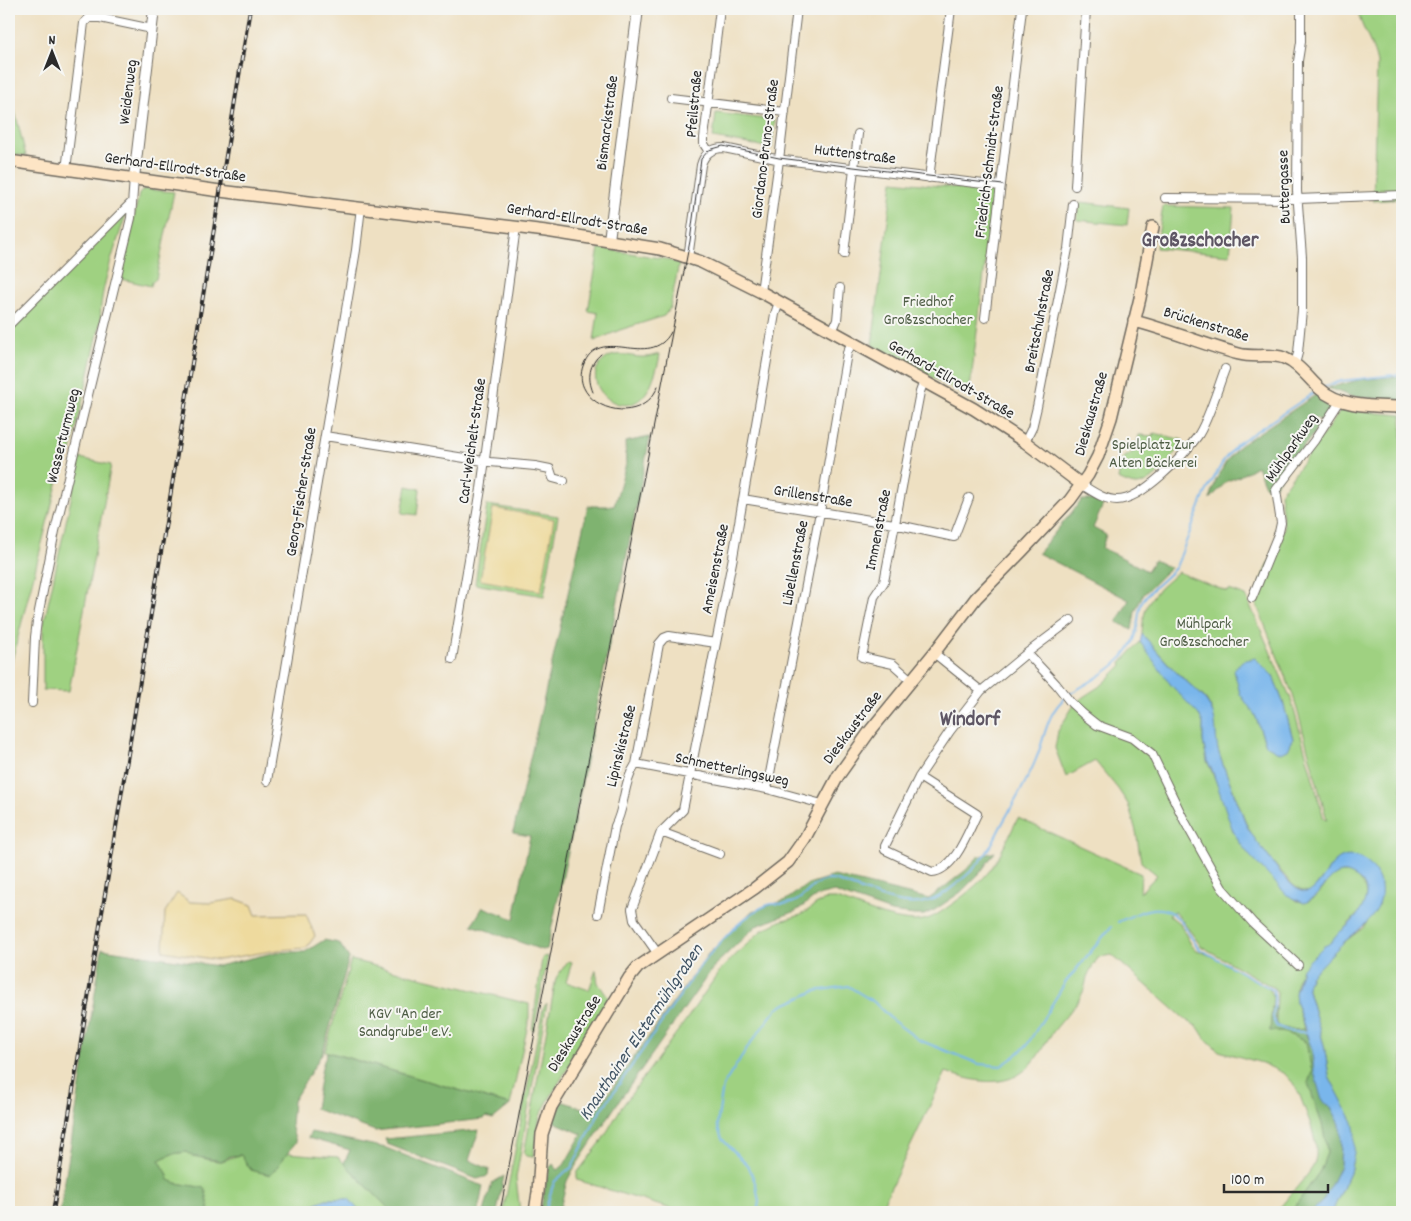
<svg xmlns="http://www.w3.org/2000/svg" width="1411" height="1221" font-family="Dekko,sans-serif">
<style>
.green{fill:#9fd181;stroke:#657e56;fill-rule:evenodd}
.forest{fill:#7fb36f;stroke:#556f4d}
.sand{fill:#eeda9e;stroke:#8c8264}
.water{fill:#79b6eb;stroke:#52708b}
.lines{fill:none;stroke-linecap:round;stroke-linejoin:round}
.stream{stroke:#79b6eb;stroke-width:2}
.minor-casing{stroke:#6f6a60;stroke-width:10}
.tertiary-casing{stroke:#6f6a60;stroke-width:12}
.secondary-casing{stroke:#6f6a60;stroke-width:14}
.minor{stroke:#fff;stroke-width:8}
.tertiary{stroke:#fff;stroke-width:10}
.secondary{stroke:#fde5c5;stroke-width:11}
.tram{stroke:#2b2b2b;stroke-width:1}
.rail-casing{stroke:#2b2b2b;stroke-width:4}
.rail{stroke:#f6f6f2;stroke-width:2;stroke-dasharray:5.5;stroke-linecap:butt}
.labels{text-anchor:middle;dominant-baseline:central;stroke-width:4;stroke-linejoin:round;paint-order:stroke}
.street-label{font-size:16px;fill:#2b2b2b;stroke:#f6f6f2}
.park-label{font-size:16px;fill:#4e5d45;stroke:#f6f6f2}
.water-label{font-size:18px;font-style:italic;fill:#425565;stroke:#f6f6f2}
.district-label{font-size:21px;font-weight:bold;fill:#5e5664;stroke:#f6f6f2}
</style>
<rect width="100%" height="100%" fill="#f6f6f2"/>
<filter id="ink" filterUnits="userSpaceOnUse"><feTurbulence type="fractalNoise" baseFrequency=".02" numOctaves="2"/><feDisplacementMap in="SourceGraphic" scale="10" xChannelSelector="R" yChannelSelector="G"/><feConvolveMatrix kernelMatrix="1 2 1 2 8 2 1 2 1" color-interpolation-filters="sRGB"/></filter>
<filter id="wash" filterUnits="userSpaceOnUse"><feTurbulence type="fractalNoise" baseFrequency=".0096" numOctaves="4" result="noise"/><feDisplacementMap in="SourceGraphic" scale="20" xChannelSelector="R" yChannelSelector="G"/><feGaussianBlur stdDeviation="1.12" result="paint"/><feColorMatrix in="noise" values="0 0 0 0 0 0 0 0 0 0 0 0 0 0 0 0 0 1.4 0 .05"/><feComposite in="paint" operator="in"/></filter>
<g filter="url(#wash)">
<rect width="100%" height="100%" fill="#eee0c2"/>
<path class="green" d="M1357 9H1402V199L1373 201 1377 63C1373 43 1361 28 1357 9Z
M9 87 26 156 9 154Z
M716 113 775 120 772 148 713 138Z
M893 181 994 192 969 397 872 345Z
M144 189 174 192 156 279 152 282 151 286 121 279 139 194Z
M1081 202 1129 208 1127 225 1077 220 1078 205Z
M1163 206 1234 208 1230 255 1156 248Z
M127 211C119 237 97 295 101 320L71 451 65 453 9 672V329Z
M599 248 666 259 679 264 670 308 664 316 620 330 594 341 598 313 588 311Z
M660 354C659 363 656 371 653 379 631 440 566 376 611 356 622 352 633 358 645 357 650 357 655 355 660 354Z
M1342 409 1356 411 1402 415V1212H1332L1350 1173 1352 1163 1340 1099 1329 1076 1324 1045 1307 986 1311 975 1343 943 1363 928 1379 905 1381 890 1366 862 1364 861 1331 867 1313 890 1307 892 1300 890 1293 885 1276 866 1255 840 1247 825 1220 757 1216 743 1212 710 1206 699 1175 671 1142 634C1144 598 1153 595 1178 572L1228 592 1229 590 1246 596 1291 699 1324 819 1327 820 1294 698 1254 598 1284 528 1280 493ZM1255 658 1273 676 1283 702 1293 739 1266 745 1255 715Z
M1154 433 1183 440C1175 454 1155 485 1136 485 1131 485 1123 481 1118 479L1122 459 1136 450 1139 435 1153 436Z
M80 458 111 465 69 691 43 690V627Z
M407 486 420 489 417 515 402 513Z
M487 505 558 516 544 596 475 584Z
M1140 642 1199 715 1203 723V741L1207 761 1250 856 1297 901C1323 908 1324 870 1346 873 1362 875 1371 893 1363 908 1361 912 1356 915 1353 919 1340 934 1325 948 1312 963 1308 967 1302 972 1299 977 1290 993 1300 1013 1304 1029 1295 1030 1282 1030 1276 1024L1277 992 1274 988 1201 946 1178 915 1174 912 1169 915 1180 924 1192 946 1197 950 1214 957 1269 988 1273 995 1270 1031H1282L1306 1042 1312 1072 1308 1083 1322 1124 1326 1143 1327 1153 1320 1171 1291 1212H1276L1308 1174 1314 1165 1316 1156V1146L1311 1125 1300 1096 1293 1083 1285 1074 1262 1063 1219 1051 1205 1038 1198 1027 1186 1020 1112 955 1099 957C1094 963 1090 970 1087 977 1086 982 1085 987 1083 992 1076 1006 1063 1019 1053 1032 1046 1041 1041 1052 1034 1061 1011 1090 977 1083 946 1072L879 1212H681L577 1180V1173L601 1142 621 1108 686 1020 721 969 761 931 780 921 801 915 820 902 827 899H836C861 907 887 920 914 921 928 921 937 915 948 907 964 896 979 884 991 869 1002 853 1009 835 1018 818L1141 874 1140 893 1157 875 1141 862 1136 831 1128 804 1118 789 1095 761 1066 777 1055 748 1058 731 1074 705 1083 697 1103 684 1122 665 1121 663Z
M548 956 534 1030H532L542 959 543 957Z
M351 960 529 1004V1020L510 1105 325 1051Z
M568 961 572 962 566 982 589 990 596 970 598 983 609 999 548 1101 540 1116 533 1157 526 1156 524 1154 556 978Z
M547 1003 516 1178 520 1212H503L543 1008Z
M186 1152C193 1156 214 1162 222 1161 228 1159 234 1156 241 1155L251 1170 271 1175 287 1153 338 1157 392 1212H360L348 1199H326L295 1212H210L205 1188 176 1183 169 1180 167 1173 159 1160 172 1154Z"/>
<path class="forest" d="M1402 376V401L1350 396 1328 388 1359 380Z
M1317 394 1332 403V406L1324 418 1319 420 1314 417 1312 421 1316 424 1317 429 1272 489 1265 486 1257 466 1238 477 1227 481 1210 499 1216 480 1226 462 1239 446Z
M650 437 571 838 547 949 542 950 472 925 483 907 514 919 530 836 513 833 588 506H614L626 464 625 442Z
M1082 500H1093L1103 505 1093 528 1106 535 1102 548 1117 555 1147 571 1154 560 1170 568 1142 596 1135 612 1132 630 1117 622 1129 600 1038 553Z
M995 852 980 873 961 892 933 911 924 915H914L891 912 834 892 817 896 796 911 756 926 715 965 617 1104 573 1170 567 1181 559 1212H540L549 1168 553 1164 558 1170 564 1165 582 1134 552 1121 561 1101 595 1112 708 954 752 911 786 900 808 884 834 876 929 899 966 870 978 857Z
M324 940 339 943 349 958 323 1052 293 1101 291 1125 296 1142 271 1175 251 1170 241 1155 231 1156 221 1161 192 1156 186 1152 172 1154 159 1160 167 1173 169 1180 176 1183 205 1188 210 1212H60L102 949 218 966 277 952H305Z
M1272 1007H1276L1275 1021 1278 1027 1297 1030 1304 1029 1312 1050 1313 1064 1328 1106 1331 1107 1340 1124 1341 1133 1340 1166 1323 1201 1311 1212H1291L1320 1171 1327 1153 1326 1143 1322 1124 1308 1083 1312 1072 1306 1042 1282 1031H1270Z
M327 1052 510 1105 493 1119 486 1117 483 1119 375 1131 315 1109 322 1067Z
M479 1130 469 1160 489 1169 488 1176 477 1179 387 1144 385 1139Z
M311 1132 386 1148 483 1186 478 1212H392L344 1163 350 1150 308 1138Z
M504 1176 497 1212H484L492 1183Z"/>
<path class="sand" d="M493 508 554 519 541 591 480 580Z
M177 893 190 902 210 903 236 899 252 905 256 915 306 914 315 936 306 948 278 950 218 960 163 951 165 912Z"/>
<path class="water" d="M1142 634C1153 646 1163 659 1175 671 1186 683 1204 693 1211 709 1217 721 1215 736 1218 750 1222 765 1230 781 1235 796 1240 806 1243 818 1248 828 1254 839 1262 848 1270 859 1277 868 1293 891 1305 892 1325 893 1329 840 1365 861 1373 866 1379 877 1381 886 1385 913 1360 928 1343 943 1332 953 1322 965 1311 975L1307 986 1309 994 1324 1045 1329 1076 1353 1122 1355 1132 1354 1153 1350 1173 1332 1212H1311L1323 1201 1340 1166 1341 1147 1340 1124 1331 1107 1325 1103 1321 1097 1314 1072 1312 1050 1296 1002 1295 993 1302 968 1324 946C1332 944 1335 936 1341 931 1356 921 1379 892 1357 878 1352 875 1348 872 1342 873 1327 875 1321 898 1304 903L1287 895 1250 856 1240 843 1233 831 1212 770 1207 761 1203 741V723L1199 715 1171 685 1140 642Z
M1255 658 1273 676 1283 702 1293 739 1288 750 1280 753 1266 745 1255 715 1240 694 1234 670 1242 661Z
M326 1199H349L360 1212H295Z"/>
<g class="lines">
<path class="stream" d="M1324 387 1340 381 1402 374
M1068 695C1092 680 1128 664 1136 634 1139 623 1137 611 1143 600 1152 587 1166 579 1176 567L1205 494 1224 460 1237 444 1315 392
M1118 922C1142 911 1165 897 1184 926 1190 934 1193 942 1200 949L1273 990C1278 1002 1269 1016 1276 1026L1292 1032H1306
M699 1210 707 1212
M545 1212 552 1188 555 1181 572 1167 598 1115 703 962C719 944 744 913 768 905 776 902 785 906 794 902 808 896 813 879 831 880 838 880 846 885 853 887 884 898 916 915 946 892 958 883 973 871 982 859 990 850 995 837 1001 826 1013 804 1027 782 1036 759 1045 738 1046 714 1065 698
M757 1212 759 1202 756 1185 749 1167 722 1139 717 1125 723 1086 747 1048 777 1008 815 991 848 986 874 1002 892 1020 919 1040 979 1064 1001 1066 1014 1057 1027 1045 1065 983 1111 927"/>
</g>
</g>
<g filter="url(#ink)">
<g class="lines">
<defs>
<path id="minor" d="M671 98 785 112
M709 152 704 144V138L720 9
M66 170 84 23 89 18H100L152 29
M929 178 951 9
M1075 186 1086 9
M1165 198 1298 199 1402 195
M844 254 858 134
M688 258 701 165C704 154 712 148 724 148L776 159 1000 186
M761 292 779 160 797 9
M985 318 1022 9
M9 325 131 203
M832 332 837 320 840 288
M1295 364 1298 353 1302 310V257L1297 191 1298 61 1301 42V9
M325 436 490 462 535 466 550 469 553 478 564 481
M1025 442 1032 428 1037 407 1068 249 1073 204
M1082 485C1092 491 1104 500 1117 500 1142 500 1183 456 1197 437 1208 422 1218 387 1225 369
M743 499 894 524 954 537 969 498
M1252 598 1279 532 1281 523 1276 490 1314 441 1340 401
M934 653 981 691
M1027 653 1056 684 1071 703 1083 714 1097 725 1132 738 1152 754 1184 820 1222 888 1253 923 1298 965
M452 659 481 489 516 227
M911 680 893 664 862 657 874 597 884 582 920 392 924 381
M32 703 35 637 37 621 55 531 131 218 134 178
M636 764 767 789 822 804
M919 777 885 846V850L932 872C955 870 968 832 977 814L919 777 950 731 981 691 1027 653 1071 620
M267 781 356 250 361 207
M767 789 820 512 847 353 852 342
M661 832 720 854
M598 914 615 826C626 805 622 784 636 764L659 644 664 638 669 636 716 643
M658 954 634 920 632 909 661 832 683 810 733 557 775 314 779 302"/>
<path id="tertiary" d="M134 178 154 9
M609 240 638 9"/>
<path id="secondary" d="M9 161 220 191 546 231 660 249 680 255 701 262 761 292 974 409 1025 442 1082 485
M1134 321C1170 330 1204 345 1239 354 1254 358 1270 353 1284 358 1299 364 1308 378 1319 388 1340 408 1375 406 1402 407
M535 1212 538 1192 542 1134 551 1107 629 978 638 967 755 888 788 862 805 838 838 776 870 731 934 653 976 598 1023 550 1070 500 1088 475 1098 456 1111 418 1140 298 1153 227"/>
</defs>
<use href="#minor" class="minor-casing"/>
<use href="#tertiary" class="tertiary-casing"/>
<use href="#secondary" class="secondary-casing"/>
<use href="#minor" class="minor"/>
<use href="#tertiary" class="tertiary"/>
<use href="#secondary" class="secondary"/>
<path class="tram" d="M658 386C641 431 569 406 583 366 599 322 650 372 671 332
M593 392C587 378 589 364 601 354
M500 1212 679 297 690 241 701 159 709 150 723 146 779 158 1003 185"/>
<defs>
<path id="rail" d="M53 1212 250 9"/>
</defs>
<use href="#rail" class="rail-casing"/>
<use href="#rail" class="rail"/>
</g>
</g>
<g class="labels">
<g class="street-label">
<text transform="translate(129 92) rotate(-83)">Weidenweg</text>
<text transform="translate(695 104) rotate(-85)">Pfeilstraße</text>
<text transform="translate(608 123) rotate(-83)">Bismarckstraße</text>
<text transform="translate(766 149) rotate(-83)">Giordano-Bruno-Straße</text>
<text transform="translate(855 155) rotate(7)">Huttenstraße</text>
<text transform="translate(990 162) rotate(-83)">Friedrich-Schmidt-Straße</text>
<text transform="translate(175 168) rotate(8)">Gerhard-Ellrodt-Straße</text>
<text transform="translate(1285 187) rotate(-92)">Buttergasse</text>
<text transform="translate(577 220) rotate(9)">Gerhard-Ellrodt-Straße</text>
<text transform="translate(1040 321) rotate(-79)">Breitschuhstraße</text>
<text transform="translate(1206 325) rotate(17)">Brückenstraße</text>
<text transform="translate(951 380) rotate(30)">Gerhard-Ellrodt-Straße</text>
<text transform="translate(1092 414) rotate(-74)">Dieskaustraße</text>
<text transform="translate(64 436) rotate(-76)">Wasserturmweg</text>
<text transform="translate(473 441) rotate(-82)">Carl-Weichelt-Straße</text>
<text transform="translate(1292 448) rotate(-55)">Mühlparkweg</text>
<text transform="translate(302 492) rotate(-81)">Georg-Fischer-Straße</text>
<text transform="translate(813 497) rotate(9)">Grillenstraße</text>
<text transform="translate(879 530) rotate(-79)">Immenstraße</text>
<text transform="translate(796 563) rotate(-79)">Libellenstraße</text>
<text transform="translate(716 569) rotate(-79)">Ameisenstraße</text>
<text transform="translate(853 728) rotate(-53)">Dieskaustraße</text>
<text transform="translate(622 746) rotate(-76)">Lipinskistraße</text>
<text transform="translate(732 770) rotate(12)">Schmetterlingsweg</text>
<text transform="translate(575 1034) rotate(-58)">Dieskaustraße</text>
</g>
<g class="park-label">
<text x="928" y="302">Friedhof<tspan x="928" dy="18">Großzschocher</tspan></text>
<text x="1153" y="445">Spielplatz Zur<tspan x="1153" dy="18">Alten Bäckerei</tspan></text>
<text x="1204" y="624">Mühlpark<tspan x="1204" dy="18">Großzschocher</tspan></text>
<text x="405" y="1014">KGV "An der<tspan x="405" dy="18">Sandgrube" e.V.</tspan></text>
</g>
<g class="water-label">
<text transform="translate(642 1033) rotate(-56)">Knauthainer Elstermühlgraben</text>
</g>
<g class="district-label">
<text x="1200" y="242">Großzschocher</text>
<text x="970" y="721">Windorf</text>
</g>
</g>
<rect width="1411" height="1221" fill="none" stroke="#f6f6f2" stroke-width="30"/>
<g transform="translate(52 52)" stroke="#f6f6f2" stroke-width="4" paint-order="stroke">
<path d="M0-4L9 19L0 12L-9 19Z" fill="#2b2b2b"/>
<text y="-8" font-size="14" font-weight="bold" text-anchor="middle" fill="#2b2b2b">N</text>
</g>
<path d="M1224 1184v8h104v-8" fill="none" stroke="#2b2b2b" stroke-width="2.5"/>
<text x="1231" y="1184" font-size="15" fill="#2b2b2b" stroke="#f6f6f2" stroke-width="4" paint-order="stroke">100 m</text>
</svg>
